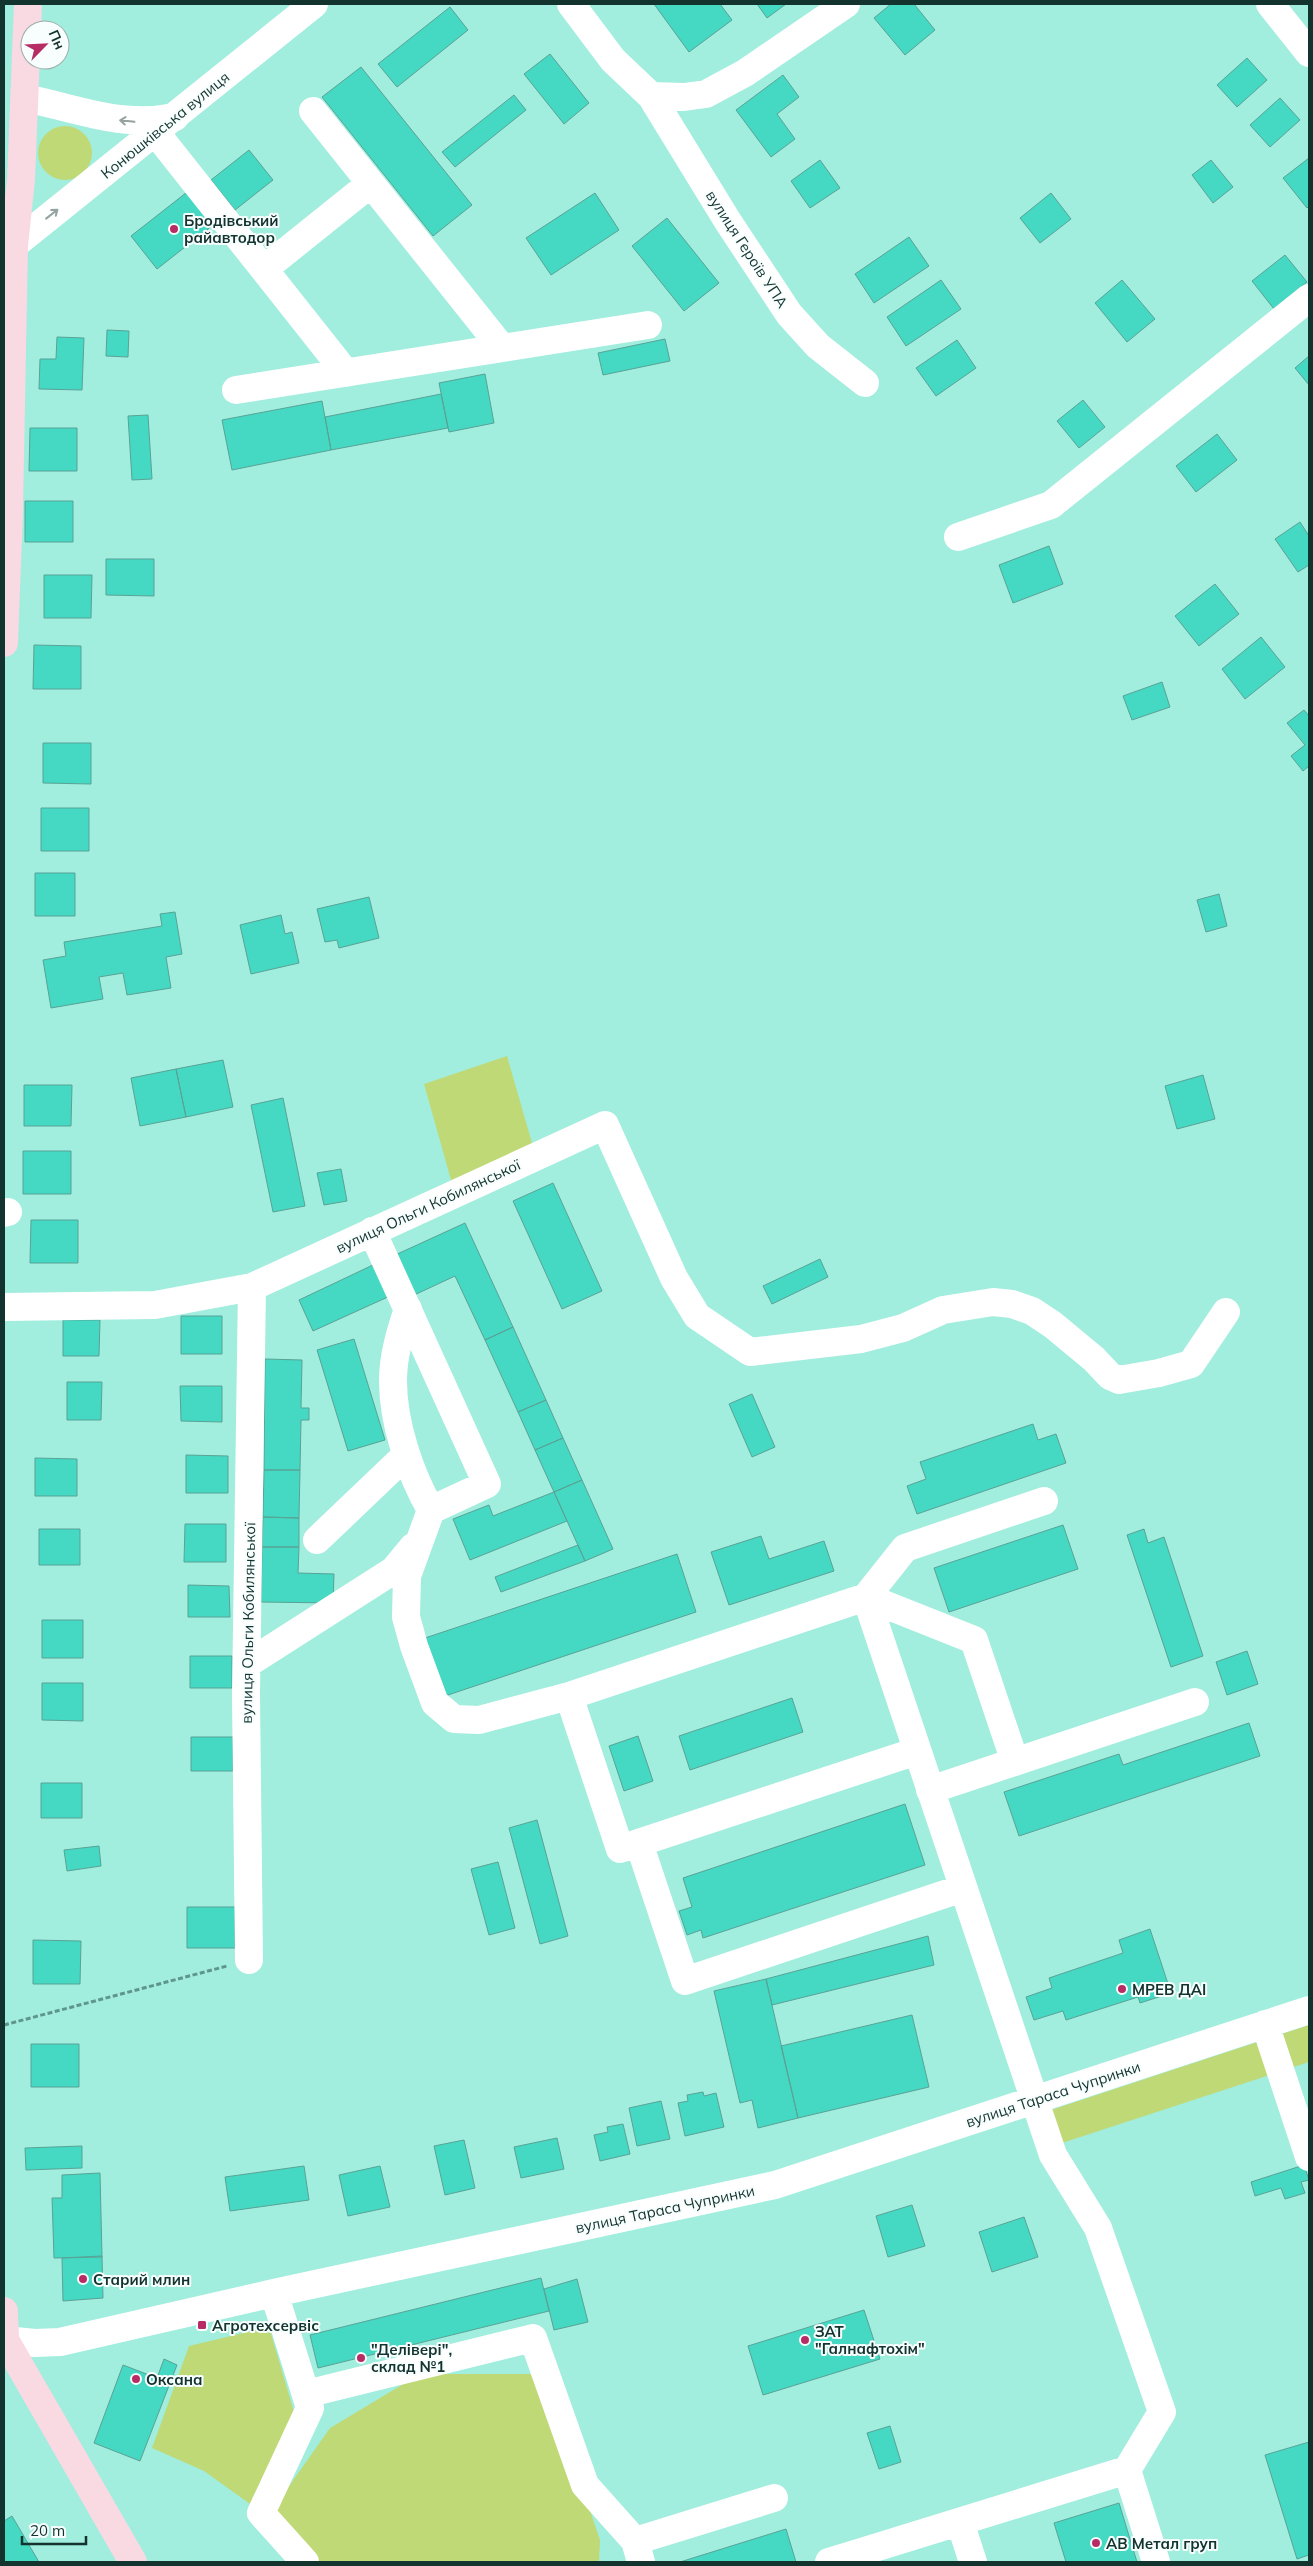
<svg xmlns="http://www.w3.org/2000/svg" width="1313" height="2566" font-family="Mulish,sans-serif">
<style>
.green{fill:#c0d977}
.building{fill:#45d8c2;stroke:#59a396}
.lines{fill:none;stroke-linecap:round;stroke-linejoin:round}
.path{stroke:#5f968c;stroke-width:3;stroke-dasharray:5 2.5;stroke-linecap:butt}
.minor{stroke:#fff;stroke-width:28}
.major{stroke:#f9d9e2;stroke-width:28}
.oneway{stroke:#95a3a1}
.poi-dot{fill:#b72c65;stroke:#f7fefd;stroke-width:2}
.labels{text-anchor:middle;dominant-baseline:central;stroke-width:4;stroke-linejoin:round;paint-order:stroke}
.street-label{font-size:15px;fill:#13332e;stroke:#f7fefd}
.poi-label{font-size:15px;font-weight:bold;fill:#13332e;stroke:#f7fefd;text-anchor:start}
</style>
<rect width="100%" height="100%" fill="#a1edde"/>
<path class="green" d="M38 153a27 27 0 1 1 54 0a27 27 0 1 1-54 0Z
M507 1056 534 1150 453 1187 424 1084Z
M1309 2025V2062L1062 2143 1051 2110Z
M269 2327 297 2422 257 2509 204 2471 152 2448 189 2346Z
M420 2374H544L600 2540 599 2562H315L270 2513 330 2428Z"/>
<path class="building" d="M654 4H720L732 20 689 52Z
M757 4H786L767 18Z
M891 4H914L935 30 905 55 874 18Z
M450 7 468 30 397 87 378 64Z
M550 54 589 103 564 124 524 74Z
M1247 58 1267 80 1237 107 1217 85Z
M361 67 472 205 433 236 322 97Z
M783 75 799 97 777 114 795 139 771 157 736 110Z
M514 95 526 110 455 167 442 152Z
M1280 98 1300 120 1270 147 1250 125Z
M249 150 273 180 235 210 211 180Z
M1309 158V206L1307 208 1283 178Z
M820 160 840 188 810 208 791 181Z
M1211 160 1233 187 1213 203 1192 175Z
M191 189 217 222 157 269 131 236Z
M595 193 619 230 551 275 526 238Z
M1051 193 1071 219 1040 243 1020 218Z
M667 218 719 283 684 311 632 246Z
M909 237 929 266 874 303 855 274Z
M1285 255 1307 282 1274 309 1252 281Z
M941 280 961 309 906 346 887 317Z
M1122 280 1155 319 1127 342 1095 303Z
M107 330 129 331 128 357 106 356Z
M57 337 84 338 82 390 39 389 40 359H56Z
M665 339 670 361 603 375 598 353Z
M957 340 976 368 936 396 916 368Z
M1309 356V385L1295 368Z
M485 374 494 423 449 432 439 383Z
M441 394 448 428 331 450 325 417Z
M1083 400 1105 427 1079 448 1057 421Z
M322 401 331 450 232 470 222 420Z
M148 415 152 479 132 480 128 416Z
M30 428H77V471H29Z
M1217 434 1237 460 1196 492 1176 466Z
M25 501H73V542H25Z
M1300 522 1309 536V565L1298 572 1275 539Z
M1049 546 1063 584 1013 603 999 565Z
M106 559H154V596L106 595Z
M44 575H92L91 618H44Z
M1215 584 1239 614 1199 646 1175 616Z
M1261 637 1285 667 1245 699 1222 669Z
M34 645 81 646V689H33Z
M1162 682 1170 707 1132 720 1123 696Z
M1304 710 1309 716V766L1303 771 1291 756 1305 745 1287 723Z
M43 743H91V784L43 783Z
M41 808H89V851H41Z
M35 873H75V916H35Z
M1219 894 1227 926 1206 932 1197 900Z
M369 897 379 938 339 948 337 940 325 942 317 909Z
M175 912 182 954 166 957 171 988 127 995 123 973 99 977 103 999 51 1008 43 960 66 956 64 942 162 926 160 914Z
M281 915 285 934 292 932 299 963 251 974 240 925Z
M223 1060 233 1107 186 1117 176 1069Z
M176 1069 186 1117 140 1126 131 1078Z
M1203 1075 1215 1119 1177 1129 1165 1086Z
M24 1085H72L71 1126H24Z
M283 1098 305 1206 273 1212 251 1105Z
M23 1151H71V1194H23Z
M341 1169 347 1201 324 1205 317 1173Z
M553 1183 602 1291 562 1309 513 1201Z
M31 1220H78V1263H30Z
M465 1223 513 1327 485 1340 455 1276 412 1296 393 1256Z
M820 1259 828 1277 772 1304 763 1286Z
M375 1264 390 1296 313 1331 299 1300Z
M181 1316H222V1354H181Z
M63 1320H100L99 1356H63Z
M513 1327 546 1400 518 1412 485 1340Z
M354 1339 385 1440 348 1451 317 1350Z
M265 1359 302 1360 301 1408H309V1420H301L300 1470H264Z
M67 1382H102L101 1420H67Z
M180 1386H222V1422L181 1421Z
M752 1394 775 1447 752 1457 729 1404Z
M546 1400 563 1438 535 1450 518 1412Z
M1033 1424 1038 1440 1056 1434 1066 1463 917 1514 907 1486 926 1479 920 1462Z
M563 1438 582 1480 554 1492 535 1450Z
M186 1455 228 1456V1493H186Z
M35 1458 77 1459V1496H35Z
M264 1470H300L299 1518 263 1517Z
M582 1480 613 1549 585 1561 554 1492Z
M554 1492 567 1521 470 1560 453 1519 489 1505 493 1516Z
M263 1517 299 1518V1547H262Z
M185 1524H226V1562H184Z
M1063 1525 1078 1569 949 1612 934 1568Z
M39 1529H80V1565H39Z
M1144 1529 1148 1543 1164 1537 1203 1656 1171 1667 1127 1535Z
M761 1536 769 1559 824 1541 834 1571 729 1605 711 1552Z
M578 1545 585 1561 501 1592 495 1577Z
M262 1547H299L298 1573 334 1574 333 1603 261 1602Z
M677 1554 696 1612 442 1697 422 1639Z
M188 1585 229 1586 230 1617H188Z
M42 1620H83V1658H42Z
M1247 1651 1258 1684 1227 1695 1216 1662Z
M190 1656H232V1688H190Z
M42 1683H83V1721L42 1720Z
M792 1698 803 1732 690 1770 679 1736Z
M1249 1723 1260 1756 1019 1836 1004 1792 1119 1754 1123 1765Z
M638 1736 653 1781 624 1791 609 1746Z
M191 1737H233V1771H191Z
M41 1783H82V1818H41Z
M905 1804 925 1865 703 1938 701 1930 687 1935 679 1911 692 1907 683 1878Z
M537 1820 568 1936 540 1944 509 1828Z
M99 1846 101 1866 67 1871 64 1850Z
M498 1862 515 1928 489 1935 471 1869Z
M187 1907H235V1948H187Z
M1150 1929 1171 1993 1140 2003 1138 1997 1066 2020 1063 2011 1034 2020 1026 1997 1052 1988 1049 1978 1123 1953 1119 1940Z
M928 1936 934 1965 772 2005 766 1979Z
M33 1940 81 1941 80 1984H33Z
M766 1979 798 2118 758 2128 752 2100 740 2103 714 1991Z
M912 2015 929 2087 798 2118 781 2046Z
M31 2044H79V2087H31Z
M703 2092 704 2096 716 2093 724 2127 685 2136 678 2103 688 2101 687 2095Z
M661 2101 670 2139 637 2146 629 2108Z
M623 2124 630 2154 600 2161 594 2135 608 2132 607 2127Z
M557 2138 564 2169 521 2178 514 2147Z
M464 2140 475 2188 445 2195 434 2146Z
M82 2146V2168L26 2170 25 2148Z
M1304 2165 1309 2180 1301 2182 1305 2193 1285 2199 1281 2188 1255 2196 1251 2182Z
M304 2166 309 2200 230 2211 225 2177Z
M380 2166 390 2207 348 2216 339 2175Z
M100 2173 102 2257 54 2258 52 2198H62V2175Z
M912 2205 925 2246 888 2257 876 2216Z
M1024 2217 1038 2257 992 2272 979 2232Z
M102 2256 103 2298 63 2301 62 2258Z
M541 2278 549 2311 318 2368 310 2335Z
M577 2279 588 2322 554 2330 544 2289Z
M864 2310 880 2359 763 2395 748 2346Z
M164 2359 177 2365 170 2383 157 2378Z
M123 2365 170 2383 140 2461 94 2443Z
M890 2426 901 2462 879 2469 867 2433Z
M1309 2442V2555L1297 2559 1265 2455Z
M1119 2503 1137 2562H1066L1054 2523Z
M12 2516 39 2562H4V2521Z
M786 2529 796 2562H680Z"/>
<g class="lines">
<path class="path" d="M4 2025 227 1966"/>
<path class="minor" d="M571 4 613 60 651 96 684 97 706 94 745 73 846 4
M1270 4 1309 53
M651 96 727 220 789 314 818 346 865 383
M25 98C79 109 119 128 175 117
M313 111 502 348
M156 133 346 373
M14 245 314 4
M264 269 370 184
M236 390 648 325
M958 537 1051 505 1309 298
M4 1213 8 1212
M372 1231 487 1484 431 1510 407 1576 406 1617 414 1646 435 1703 454 1719 479 1720 569 1696
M4 1307 155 1305 252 1287 605 1125 674 1278 697 1316 750 1352 861 1339 903 1328 943 1310 993 1302 1012 1304 1032 1311 1053 1325 1094 1359 1110 1376 1119 1380 1159 1373 1191 1364 1226 1312
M408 1309C400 1333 393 1356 393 1381 393 1423 410 1474 431 1510
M317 1540 406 1455
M247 1664 394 1570 413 1547
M917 1751 620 1849 569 1696 866 1597 1053 2155 1098 2228 1162 2412 1127 2470
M1015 1762 974 1640 866 1597 905 1548 1044 1501
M930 1790 1195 1702
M639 1843 685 1981 963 1888
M249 1960 246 1695 252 1287
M1265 2024 1309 2157
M274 2293 310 2408 261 2513 305 2562
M5 2340 35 2343 60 2342 274 2293 775 2185 1309 2010
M306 2394 533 2338 585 2485 635 2541
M960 2522 973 2562
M641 2562 635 2541 774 2498
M829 2562 1127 2470 1156 2562"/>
<path class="major" d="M4 643 9 511 14 245 21 180 28 4
M4 2311 5 2340 133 2562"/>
</g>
<defs><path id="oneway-shaft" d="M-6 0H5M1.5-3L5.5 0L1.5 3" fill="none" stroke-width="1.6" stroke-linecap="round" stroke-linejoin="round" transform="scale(1.25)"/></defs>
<g class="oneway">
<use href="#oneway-shaft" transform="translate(127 121) rotate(-174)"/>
<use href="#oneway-shaft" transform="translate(52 214) rotate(-38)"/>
</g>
<g class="poi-dot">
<circle cx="174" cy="229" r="5"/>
<circle cx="1122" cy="1989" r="5"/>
<circle cx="83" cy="2279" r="5"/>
<rect x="197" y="2320" width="10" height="10" rx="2.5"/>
<circle cx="805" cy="2340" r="5"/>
<circle cx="361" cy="2358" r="5"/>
<circle cx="136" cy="2379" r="5"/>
<circle cx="1096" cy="2543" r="5"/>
</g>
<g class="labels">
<g class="street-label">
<text transform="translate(165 125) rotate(-39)">Конюшківська вулиця</text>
<text transform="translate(747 249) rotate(57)">вулиця Героїв УПА</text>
<text transform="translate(428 1206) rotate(-25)">вулиця Ольги Кобилянської</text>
<text transform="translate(248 1623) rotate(-89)">вулиця Ольги Кобилянської</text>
<text transform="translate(1053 2094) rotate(-18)">вулиця Тараса Чупринки</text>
<text transform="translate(665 2209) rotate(-12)">вулиця Тараса Чупринки</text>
</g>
<g class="poi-label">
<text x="184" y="220">Бродівський<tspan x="184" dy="17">райавтодор</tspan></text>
<text x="1132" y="1989">МРЕВ ДАІ</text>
<text x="93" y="2279">Старий млин</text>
<text x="212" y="2325">Агротехсервіс</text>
<text x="815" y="2331">ЗАТ<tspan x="815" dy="17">"Галнафтохім"</tspan></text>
<text x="371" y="2349">"Делівері",<tspan x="371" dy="17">склад №1</tspan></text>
<text x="146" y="2379">Оксана</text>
<text x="1106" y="2543">АВ Метал груп</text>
</g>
</g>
<rect width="1313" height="2566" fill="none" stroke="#13332e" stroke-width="10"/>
<g transform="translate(45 45) rotate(66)"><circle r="24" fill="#f7fefd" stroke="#9cadaa"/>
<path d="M0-4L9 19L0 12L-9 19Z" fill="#b72c65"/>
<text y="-8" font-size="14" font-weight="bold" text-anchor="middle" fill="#13332e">Пн</text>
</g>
<path d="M22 2536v8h64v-8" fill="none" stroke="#13332e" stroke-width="2.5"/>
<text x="30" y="2536" font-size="15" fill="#13332e" stroke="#f7fefd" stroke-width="4" paint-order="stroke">20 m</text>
</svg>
